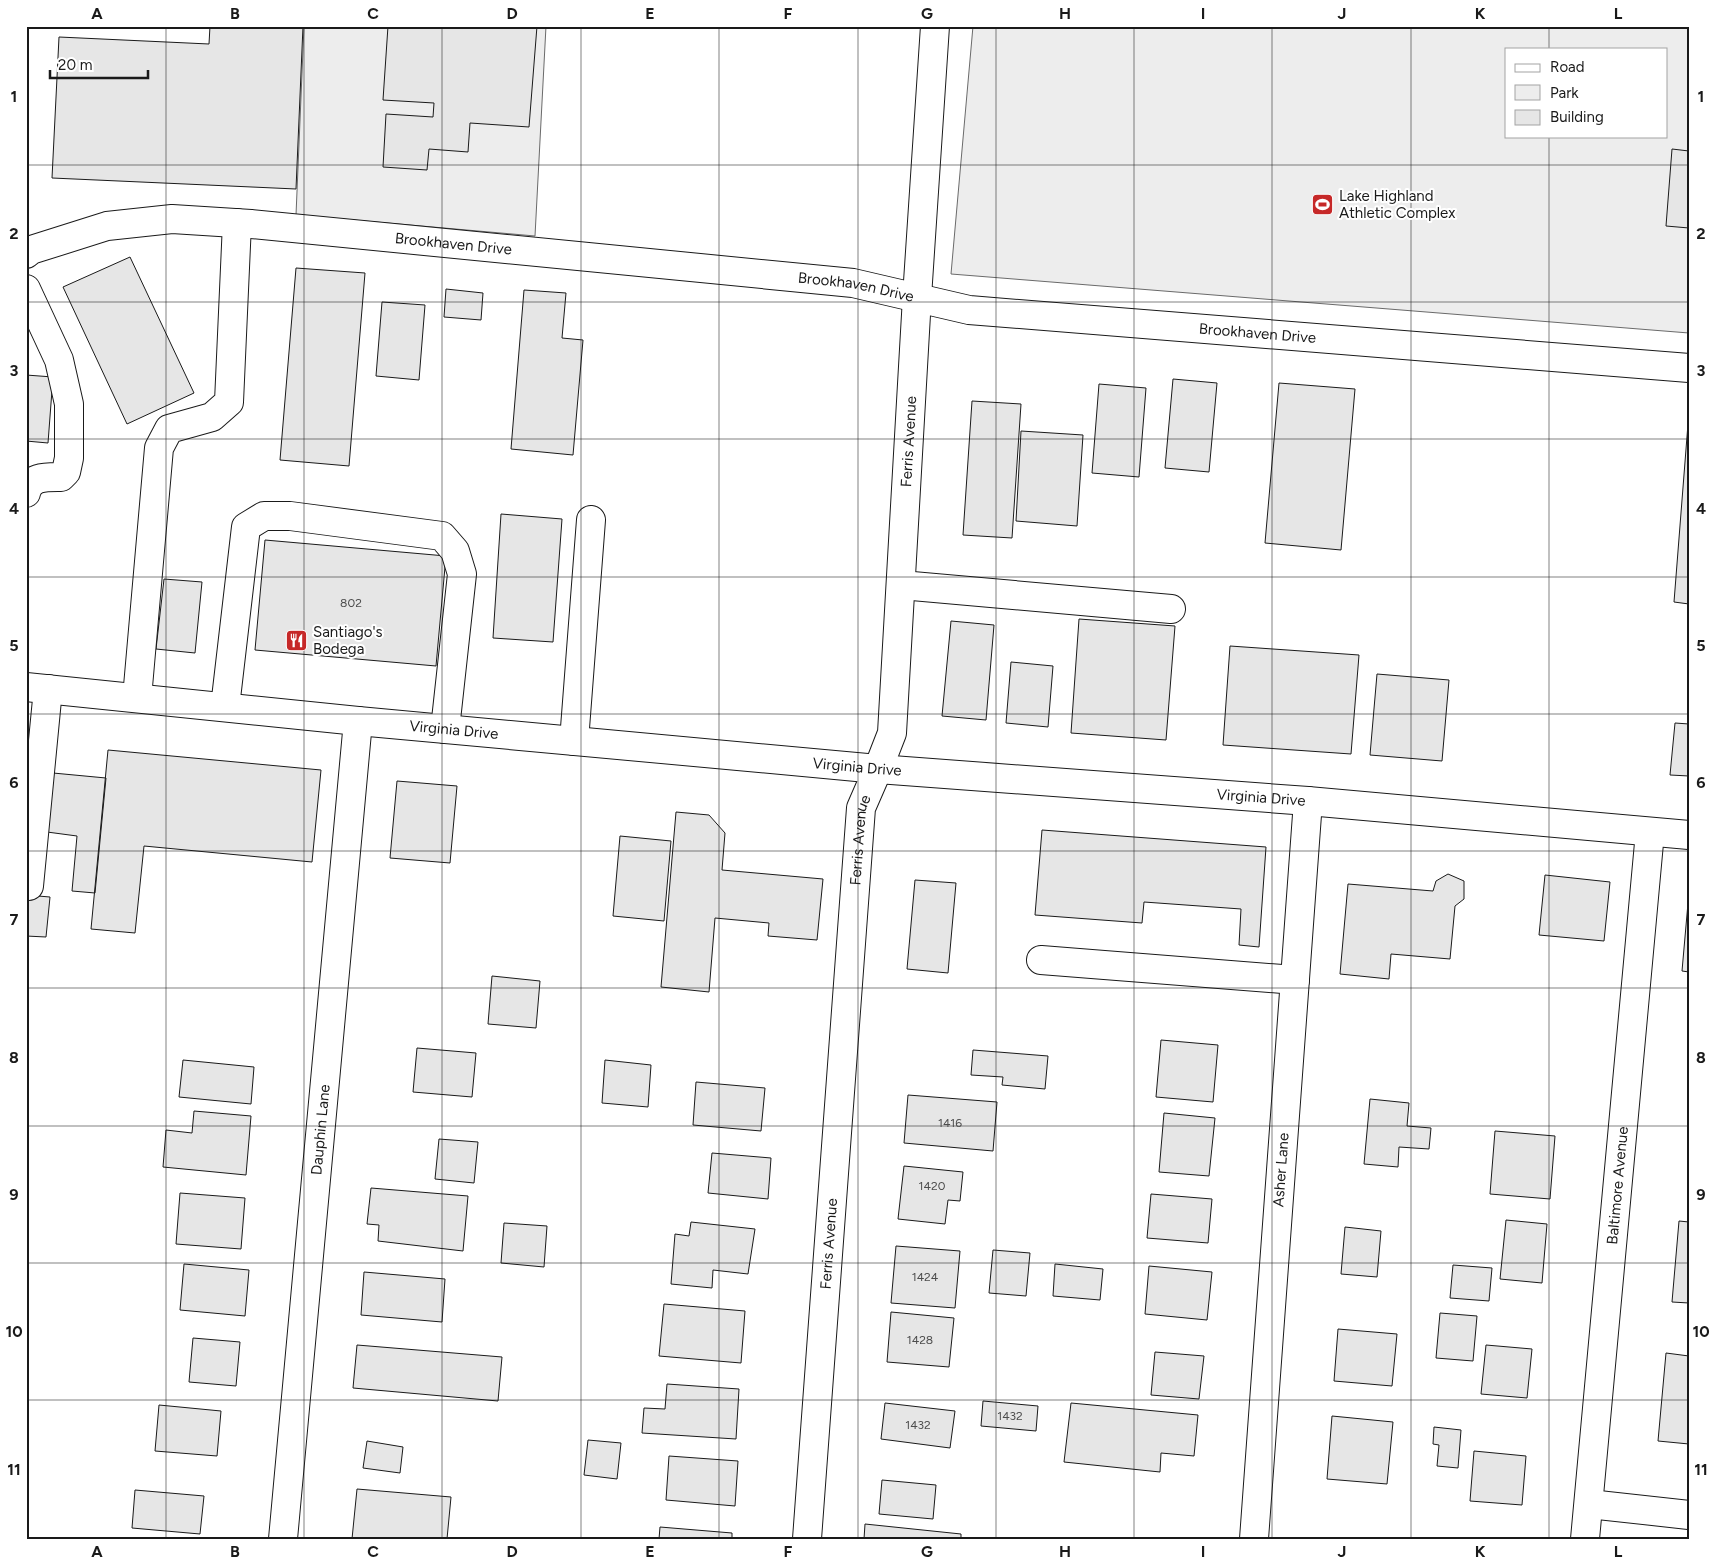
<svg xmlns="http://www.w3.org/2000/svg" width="1715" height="1565" font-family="Figtree,sans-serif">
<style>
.green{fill:#ededed;stroke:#6a6a6a;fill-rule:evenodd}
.building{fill:#e6e6e6;stroke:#1a1a1a}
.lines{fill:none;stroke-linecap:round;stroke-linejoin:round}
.minor-casing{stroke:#1a1a1a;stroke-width:30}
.minor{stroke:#fff;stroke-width:28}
.grid{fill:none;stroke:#1a1a1a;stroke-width:1;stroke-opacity:0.55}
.labels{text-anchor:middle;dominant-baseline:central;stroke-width:4;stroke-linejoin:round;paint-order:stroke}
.number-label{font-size:12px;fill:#4d4d4d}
.poi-label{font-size:15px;fill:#1a1a1a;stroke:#fff;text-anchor:start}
.street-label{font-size:15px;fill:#1a1a1a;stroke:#fff}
.neatline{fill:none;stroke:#1a1a1a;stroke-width:2}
.grid-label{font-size:16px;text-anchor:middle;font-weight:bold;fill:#1a1a1a}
</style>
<rect width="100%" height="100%" fill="#fff"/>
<path class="green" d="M304 26H546L535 236 296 215Z
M973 26H1689V333L951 274ZM1506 49H1666V136H1506Z"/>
<path class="building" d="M210 26H303L296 189 52 178 59 37 209 44Z
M388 26H537L529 127 470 123 468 152 429 149 427 170 383 167 386 114 433 117 434 103 383 100Z
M1672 149 1689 151V228L1666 226Z
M130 257 194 393 127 424 63 287Z
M296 268 365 273 349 466 280 460Z
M446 289 483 293 481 320 444 317Z
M524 290 566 293 562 338 583 340 573 455 511 449Z
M382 302 425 305 419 380 376 376Z
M26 375 53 377 48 443 26 441Z
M1173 379 1217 383 1209 472 1165 468Z
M1279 383 1355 389 1341 550 1265 543Z
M1099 384 1146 388 1139 477 1092 473Z
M972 401 1021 404 1012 538 963 535Z
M1689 411V604L1674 602Z
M1021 431 1083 435 1077 526 1016 521Z
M501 514 562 519 553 642 493 638Z
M265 540 446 556 436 666 255 650Z
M164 579 202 582 195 653 156 649Z
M1079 619 1175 626 1166 740 1071 733Z
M951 621 994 625 986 720 942 716Z
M1230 646 1359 655 1351 754 1223 745Z
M1011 662 1053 666 1048 727 1006 723Z
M1377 674 1449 680 1442 761 1370 755Z
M1675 723 1689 724V776L1670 775Z
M26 736 34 737 26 827Z
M108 750 321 770 312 862 144 846 135 933 91 929Z
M53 773 106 778 95 893 72 891 77 836 47 832Z
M397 781 457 786 450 863 390 858Z
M676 812 709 815 725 833 722 870 823 879 817 940 768 936 769 923 715 918 709 992 661 987Z
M1042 830 1266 847 1259 947 1239 945 1241 909 1144 902 1142 923 1035 915Z
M620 836 671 841 664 921 613 916Z
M1448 874 1464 881V899L1455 906 1450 959 1391 954 1389 979 1340 974 1348 884 1433 891 1436 881Z
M1545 875 1610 882 1604 941 1539 935Z
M915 880 956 883 948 973 907 969Z
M26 895 50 897 46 937 26 936Z
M1688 903H1689V972L1682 971Z
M492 976 540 981 536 1028 488 1024Z
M1161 1040 1218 1045 1213 1102 1156 1097Z
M417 1048 476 1053 472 1097 413 1092Z
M973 1050 1048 1056 1045 1089 1002 1085 1003 1077 971 1075Z
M183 1060 254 1067 251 1104 179 1097Z
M605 1060 651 1065 648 1107 602 1103Z
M696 1082 765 1088 761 1131 693 1125Z
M908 1095 997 1102 993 1151 904 1143Z
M1370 1099 1409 1103 1407 1126 1431 1128 1429 1149 1399 1147 1398 1167 1364 1164Z
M194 1111 251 1116 246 1175 163 1167 166 1130 192 1133Z
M1164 1113 1215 1118 1209 1176 1159 1172Z
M1495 1131 1555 1136 1550 1199 1490 1194Z
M439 1139 478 1142 474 1183 435 1179Z
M712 1153 771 1158 768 1199 708 1193Z
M904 1166 963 1172 960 1201 948 1200 945 1224 898 1219Z
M371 1188 468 1196 463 1251 378 1241 379 1225 367 1224Z
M180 1193 245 1198 241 1249 176 1244Z
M1151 1194 1212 1199 1208 1243 1147 1238Z
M1506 1220 1547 1224 1542 1283 1500 1279Z
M1679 1221 1689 1222V1303L1672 1302Z
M691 1222 755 1229 748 1274 713 1270 712 1288 671 1284 675 1234 689 1236Z
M504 1223 547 1226 544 1267 501 1263Z
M1345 1227 1381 1231 1377 1277 1341 1274Z
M896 1246 960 1251 955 1308 891 1303Z
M993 1250 1030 1253 1026 1296 989 1293Z
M184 1264 249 1270 245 1316 180 1310Z
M1055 1264 1103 1269 1100 1300 1053 1296Z
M1453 1265 1492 1268 1489 1301 1450 1298Z
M1149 1266 1212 1272 1207 1320 1145 1314Z
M364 1272 445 1279 442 1322 361 1315Z
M664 1304 745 1311 741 1363 659 1356Z
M891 1312 954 1318 949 1367 887 1362Z
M1440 1313 1477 1316 1473 1361 1436 1358Z
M1338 1329 1397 1334 1392 1386 1334 1381Z
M193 1338 240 1342 236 1386 189 1382Z
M357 1345 502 1357 498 1401 353 1388Z
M1486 1345 1532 1349 1527 1398 1481 1394Z
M1155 1352 1204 1356 1199 1399 1151 1395Z
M1666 1353 1689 1356V1444L1658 1441Z
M667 1384 739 1389 736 1439 642 1433 644 1408 665 1409Z
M983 1401 1038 1406 1036 1431 981 1426Z
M885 1403 955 1411 950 1448 881 1439Z
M1071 1403 1198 1415 1194 1456 1161 1453 1160 1472 1064 1462Z
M159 1405 221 1411 217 1456 155 1451Z
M1332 1416 1393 1422 1387 1484 1327 1479Z
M1434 1427 1461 1430 1458 1468 1437 1466 1439 1445 1433 1444Z
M588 1440 621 1443 617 1479 584 1475Z
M367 1441 403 1447 400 1473 363 1468Z
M1474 1451 1526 1456 1522 1505 1470 1501Z
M669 1456 738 1461 735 1506 666 1500Z
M882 1480 936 1485 933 1519 879 1514Z
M357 1489 451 1497 447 1539H352Z
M135 1490 204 1496 200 1534 132 1528Z
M865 1524 961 1534V1539H864Z
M660 1527 732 1533V1539H659Z"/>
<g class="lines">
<defs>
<g id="minor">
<path id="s1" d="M26 254 31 250 107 226 172 219 251 224 853 283 969 310 1689 368"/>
<path d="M26 289 59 360 69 404V458L66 472 61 477C46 477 29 476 26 493"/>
<path d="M901 585 1171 609"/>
<path id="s2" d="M26 687 358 721 878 769 1308 801 1689 835"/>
<path d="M137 698 159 448 169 429 212 417 229 402 237 223"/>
<path d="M225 707 246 527 264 516H290L442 536 455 551 462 574 445 729"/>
<path d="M574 741 591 520"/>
<path d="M29 886 48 689"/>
<path d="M1041 960 1295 980"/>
<path d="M1589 1504 1689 1515"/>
<path id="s3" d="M283 1539 358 721"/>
<path id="s4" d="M807 1539 861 808 878 769 892 733 917 297 935 26"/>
<path id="s5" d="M1254 1539 1308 801"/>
<path id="s6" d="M1585 1539 1650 832"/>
</g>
</defs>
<use href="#minor" class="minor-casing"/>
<use href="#minor" class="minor"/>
</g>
<path class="grid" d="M166 26V1539M304 26V1539M442 26V1539M581 26V1539M719 26V1539M858 26V1539M996 26V1539M1134 26V1539M1272 26V1539M1411 26V1539M1549 26V49M1549 136V1539M26 165H1689M26 302H1689M26 439H1689M26 577H1689M26 714H1689M26 851H1689M26 988H1689M26 1126H1689M26 1263H1689M26 1400H1689"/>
<defs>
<symbol id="stadium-square" viewBox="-11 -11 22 22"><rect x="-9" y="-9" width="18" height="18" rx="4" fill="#c62828" stroke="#fff"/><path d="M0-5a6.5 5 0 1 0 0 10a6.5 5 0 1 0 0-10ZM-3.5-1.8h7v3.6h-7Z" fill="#fff"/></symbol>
<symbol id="restaurant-square" viewBox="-11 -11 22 22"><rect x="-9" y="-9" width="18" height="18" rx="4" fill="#c62828" stroke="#fff"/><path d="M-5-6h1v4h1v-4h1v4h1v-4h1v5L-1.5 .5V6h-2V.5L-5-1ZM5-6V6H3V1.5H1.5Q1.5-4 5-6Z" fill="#fff"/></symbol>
</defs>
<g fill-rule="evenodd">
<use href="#stadium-square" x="1310" y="192" width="25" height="25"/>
<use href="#restaurant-square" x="284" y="628" width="25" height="25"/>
</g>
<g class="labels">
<g class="number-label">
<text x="351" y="603">802</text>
<text x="950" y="1123">1416</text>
<text x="932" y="1186">1420</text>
<text x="925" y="1277">1424</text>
<text x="920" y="1340">1428</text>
<text x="1010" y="1416">1432</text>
<text x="918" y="1425">1432</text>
</g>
<g class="poi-label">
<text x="1339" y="196">Lake Highland<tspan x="1339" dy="17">Athletic Complex</tspan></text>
<text x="313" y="632">Santiago's<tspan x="313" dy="17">Bodega</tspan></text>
</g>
<g class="street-label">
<text stroke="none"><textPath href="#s1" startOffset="434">Brookhaven Drive</textPath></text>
<text stroke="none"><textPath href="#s1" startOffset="839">Brookhaven Drive</textPath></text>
<text stroke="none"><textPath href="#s1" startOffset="1244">Brookhaven Drive</textPath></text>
<text stroke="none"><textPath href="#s4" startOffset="1106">Ferris Avenue</textPath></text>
<text stroke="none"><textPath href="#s2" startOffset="430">Virginia Drive</textPath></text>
<text stroke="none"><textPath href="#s2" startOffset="835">Virginia Drive</textPath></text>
<text stroke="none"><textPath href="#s2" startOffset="1240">Virginia Drive</textPath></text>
<text stroke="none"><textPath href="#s4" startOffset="701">Ferris Avenue</textPath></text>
<text stroke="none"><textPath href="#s3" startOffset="411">Dauphin Lane</textPath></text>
<text stroke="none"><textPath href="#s5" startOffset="370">Asher Lane</textPath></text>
<text stroke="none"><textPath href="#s6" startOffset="355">Baltimore Avenue</textPath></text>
<text stroke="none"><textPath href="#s4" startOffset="296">Ferris Avenue</textPath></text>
</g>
</g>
<rect width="1715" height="1565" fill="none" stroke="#ffffff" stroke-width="55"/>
<rect x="1505" y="48" width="162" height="90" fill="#ffffff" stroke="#a3a3a3"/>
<rect x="1515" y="64" width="25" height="8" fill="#ffffff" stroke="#a3a3a3"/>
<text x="1550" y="72" font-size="15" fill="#1a1a1a">Road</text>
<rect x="1515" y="85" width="25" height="15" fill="#ededed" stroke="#a3a3a3"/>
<text x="1550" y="98" font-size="15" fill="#1a1a1a">Park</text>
<rect x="1515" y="110" width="25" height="15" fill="#e6e6e6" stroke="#a3a3a3"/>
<text x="1550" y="122" font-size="15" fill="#1a1a1a">Building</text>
<path d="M50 70v8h98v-8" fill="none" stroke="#1a1a1a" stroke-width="2.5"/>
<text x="58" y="70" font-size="15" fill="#1a1a1a" stroke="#ffffff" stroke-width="4" paint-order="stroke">20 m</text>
<rect x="28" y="28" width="1660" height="1510" class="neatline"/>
<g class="grid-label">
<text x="97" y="19">A</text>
<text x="235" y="19">B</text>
<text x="373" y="19">C</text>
<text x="512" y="19">D</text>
<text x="650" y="19">E</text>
<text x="788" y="19">F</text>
<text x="927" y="19">G</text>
<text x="1065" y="19">H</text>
<text x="1203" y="19">I</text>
<text x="1342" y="19">J</text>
<text x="1480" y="19">K</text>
<text x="1618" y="19">L</text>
<text x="14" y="102">1</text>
<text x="1701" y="102">1</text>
<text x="14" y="239">2</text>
<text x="1701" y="239">2</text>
<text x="14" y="376">3</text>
<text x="1701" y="376">3</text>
<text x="14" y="514">4</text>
<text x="1701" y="514">4</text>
<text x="14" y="651">5</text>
<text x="1701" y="651">5</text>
<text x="14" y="788">6</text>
<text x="1701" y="788">6</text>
<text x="14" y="925">7</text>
<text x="1701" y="925">7</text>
<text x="14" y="1063">8</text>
<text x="1701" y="1063">8</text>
<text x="14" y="1200">9</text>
<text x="1701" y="1200">9</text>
<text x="14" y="1337">10</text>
<text x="1701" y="1337">10</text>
<text x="14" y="1475">11</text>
<text x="1701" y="1475">11</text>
<text x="97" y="1557">A</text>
<text x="235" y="1557">B</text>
<text x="373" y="1557">C</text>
<text x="512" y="1557">D</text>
<text x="650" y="1557">E</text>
<text x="788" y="1557">F</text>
<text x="927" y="1557">G</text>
<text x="1065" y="1557">H</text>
<text x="1203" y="1557">I</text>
<text x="1342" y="1557">J</text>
<text x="1480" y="1557">K</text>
<text x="1618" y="1557">L</text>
</g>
</svg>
